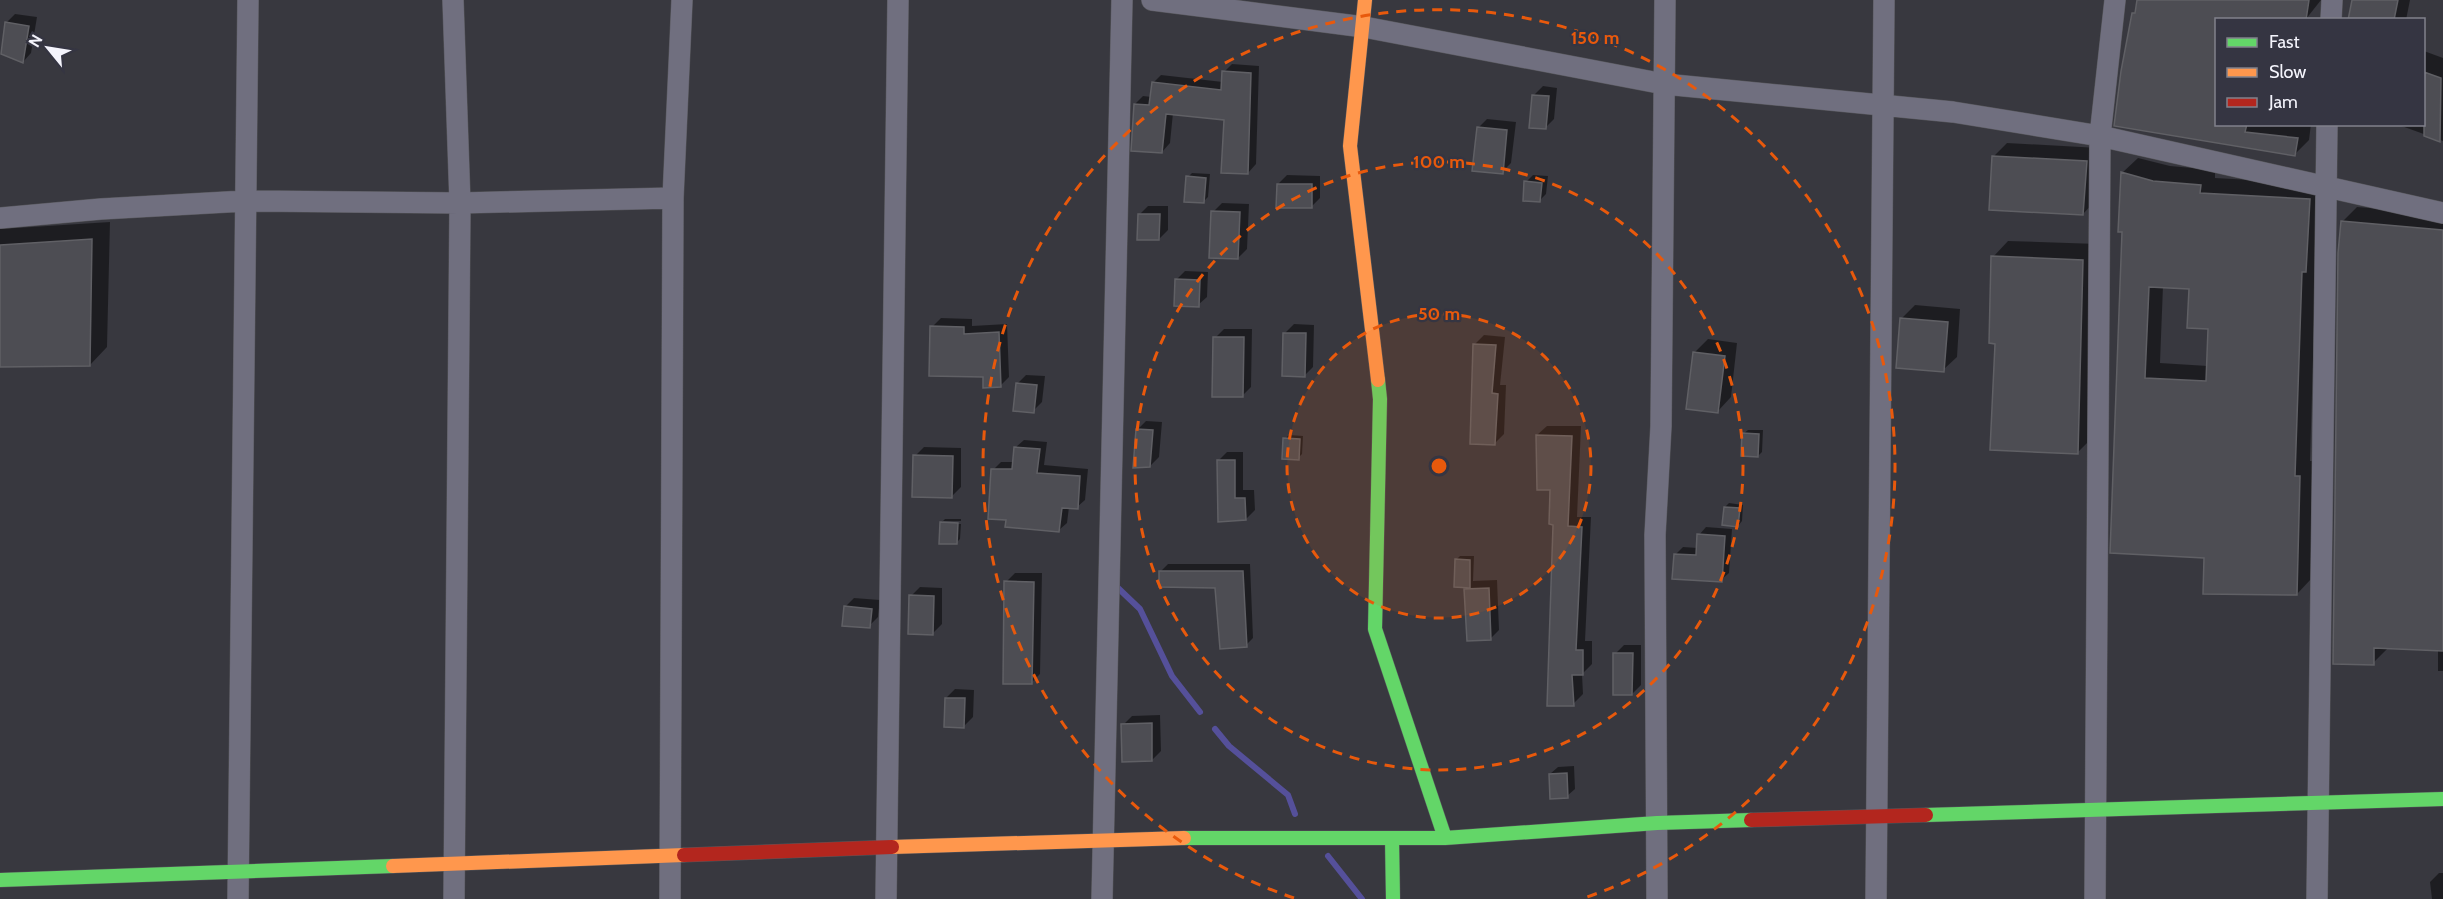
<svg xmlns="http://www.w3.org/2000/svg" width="2443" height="899" font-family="Cabin,sans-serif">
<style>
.shadow{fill:#0007;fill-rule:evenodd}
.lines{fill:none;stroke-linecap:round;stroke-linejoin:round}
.stream{stroke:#55509a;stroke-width:6}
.building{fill:#4d4d53;stroke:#606065;stroke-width:1.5;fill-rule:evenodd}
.street-casing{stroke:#57575c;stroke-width:22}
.fast-casing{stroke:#57575c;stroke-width:15}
.slow-casing{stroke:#57575c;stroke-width:15}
.jam-casing{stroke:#57575c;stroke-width:15}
.street{stroke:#706f7f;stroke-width:21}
.fast{stroke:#63d668;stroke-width:14}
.slow{stroke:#ff974d;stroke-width:14}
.jam{stroke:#b3261e;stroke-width:14}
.ring{fill:none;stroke:#e8590c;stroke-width:3;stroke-dasharray:10 8}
.centre{fill:#e8590c;stroke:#353542;stroke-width:3}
.ring-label{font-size:18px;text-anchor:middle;font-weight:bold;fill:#e8590c;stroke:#353542;stroke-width:4.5;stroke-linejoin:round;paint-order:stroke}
</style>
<rect width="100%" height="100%" fill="#38383f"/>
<path class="shadow" d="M2139 0H2321L2306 19 2216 20V124H2311L2309 140 2294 155 2116 125 2133 14 2138 9Z
M2354 0H2410L2406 20H2350Z
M15 14 37 17 31 53 23 62 6 23Z
M2424 51 2443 58V141L2396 124H2424Z
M1232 64 1259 66 1256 164 1248 173 1225 119 1173 113 1170 143 1162 152 1135 104 1143 96 1152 97 1153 83 1161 75 1223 82 1224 72Z
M1543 86 1557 88 1554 119 1545 128 1534 95Z
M1487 119 1516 122 1511 163 1502 172 1478 128Z
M2007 143 2099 148 2096 200 2083 214 1993 157Z
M2138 158 2170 166 2215 170V178L2324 184 2316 259 2310 461H2315L2312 578 2297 594 2205 556 2112 551 2123 231 2122 173ZM2163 286 2191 287 2209 327 2208 366 2160 363Z
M1192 173 1210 174 1208 197 1204 201 1188 177Z
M1287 175 1320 176V198L1311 207 1278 184Z
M1533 175 1548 176 1546 194 1539 201 1526 182Z
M1222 203 1249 204 1247 249 1238 258 1213 212Z
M1148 206H1168V230L1159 239 1140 214Z
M2357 207 2443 214V671H2438V649L2388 648 2373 663 2342 222Z
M110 222 107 347 90 365H0V229Z
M2008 241 2098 244 2093 437 2078 452 1996 342 1993 257Z
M1185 271 1208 272 1207 297 1198 305 1176 280Z
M1915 305 1960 309 1957 357 1943 370 1901 319Z
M941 318 972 319V326L1007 324 1009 377 1000 386 984 375 932 327Z
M1294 324 1314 325 1313 367 1304 376 1285 333Z
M1224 329H1252L1251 387 1242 396 1215 338Z
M1484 335 1505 337 1500 385H1506L1504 434 1495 443 1475 344Z
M1708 339 1737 343 1731 397 1718 411 1694 353Z
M1026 375 1045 376 1042 402 1033 411 1017 384Z
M1146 421 1162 422 1159 457 1150 466 1137 430Z
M1547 426H1581L1577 517H1591L1585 641H1592V664L1582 674 1583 694 1573 704 1552 488 1537 435Z
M1748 430H1763L1762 452 1758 456 1743 434Z
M1289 435 1303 436 1302 454 1298 458 1285 439Z
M1024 440 1047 442 1044 465 1088 469 1085 500 1077 507H1069L1067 523 1059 530 1008 519 993 470 1001 462H1014L1016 447Z
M924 447 961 448V487L952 496 915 456Z
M1227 452H1243V490H1254L1255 510 1246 519 1219 520V460Z
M1729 503 1743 505 1742 521 1738 526 1725 507Z
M945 519H961V521H943Z
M943 521V524H961L960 539 956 543 941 523Z
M1706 527 1732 529 1729 573 1721 580 1675 555 1683 547 1698 548 1699 535Z
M1460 556H1474L1473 581 1497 580 1499 630 1490 639 1466 590 1469 586 1456 560Z
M1168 564H1250L1253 638 1246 645 1217 587 1161 571Z
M1015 573H1042L1040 674 1031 683 1006 582Z
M920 587 942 588V624L933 633 911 596Z
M854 598 880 600 878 617 869 626 845 607Z
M1624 645H1641V685L1632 694 1615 654Z
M955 689 974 690 973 717 964 726 946 698Z
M1160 715 1161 751 1152 760 1123 725 1132 716Z
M1574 766 1575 789 1567 796 1550 774 1558 767Z
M2439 873H2443V899H2432L2430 882Z"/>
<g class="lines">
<path class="stream" d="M1118 588 1140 609 1172 676 1200 712
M1215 729 1229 746 1288 795 1295 814
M1328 856 1362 899"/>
</g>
<path class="building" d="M2137 0H2309L2306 20H2217V124H2247L2245 132 2298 138 2295 156 2114 126 2121 71 2132 13H2135Z
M2352 0H2398L2394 20H2348Z
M5 22 29 26 23 63 1 54Z
M1222 71 1251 73 1248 174 1221 173 1224 120 1166 114 1162 153 1131 151 1134 104 1149 105 1152 82 1221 90Z
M2424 72 2441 78 2440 142 2424 136Z
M1532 95 1549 96 1546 129 1529 128Z
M1477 127 1507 130 1503 174 1472 171Z
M1992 156 2087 161 2083 215 1989 210Z
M2121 172 2153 181 2201 185 2200 193 2310 199 2306 272H2302L2295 476H2300L2297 595 2203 594 2204 558 2110 553 2122 232H2118ZM2149 287 2189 289 2187 328 2208 329 2206 381 2145 378Z
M1186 176 1206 178 1204 203 1184 202Z
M1524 181 1542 183 1540 202 1523 201Z
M1277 184H1312V208H1276Z
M1211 211 1240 212 1238 259 1209 258Z
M1138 214H1160L1159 240H1137Z
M2341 221 2443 230V651L2374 648V665L2333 664 2338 253Z
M92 239 90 366 0 367V245Z
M1991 256 2083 260 2078 454 1990 450 1995 344 1989 343Z
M1175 279 1200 280 1199 307 1174 306Z
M1900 318 1948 322 1944 372 1896 368Z
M930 326 964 327V334L999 332 1001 387 983 388V377L929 376Z
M1283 333H1306L1305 377 1282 376Z
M1213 337H1244L1243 397H1212Z
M1473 344 1496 345 1492 393 1498 394 1495 445 1470 444Z
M1693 352 1725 356 1718 413 1686 409Z
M1016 383 1037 385 1034 413 1013 411Z
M1136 429 1153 430 1150 467 1133 468Z
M1742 433 1759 434 1758 457 1741 456Z
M1536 435 1572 436 1568 526 1582 527 1576 650H1583V675H1572L1574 706H1547L1553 525 1549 524 1550 490H1537Z
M1283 438 1300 439 1299 460 1282 459Z
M1014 447 1040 449 1037 473 1080 476 1078 509 1062 508 1059 532 1005 527 1006 520 988 519 991 469H1012Z
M913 455 953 456 952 498 912 497Z
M1217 460H1235V498H1245L1246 520 1218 522Z
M1724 507 1740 508 1738 527 1722 525Z
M940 522 958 523 957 544H939Z
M1697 534 1725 536 1722 582 1672 579 1674 554 1696 555Z
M1455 559 1470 560V588L1454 587Z
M1159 571H1243L1247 647 1220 649 1215 588 1159 587Z
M1004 581 1034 582 1032 684H1003Z
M1489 588 1491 640 1467 641 1464 589Z
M909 595 934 596 933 635 908 634Z
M844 606 872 609 870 628 842 626Z
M1613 653H1633L1632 695H1613Z
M945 698H965L964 728 944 727Z
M1152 723V761L1122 762 1121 724Z
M1567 773 1568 798 1550 799 1549 774Z"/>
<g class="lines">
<defs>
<path id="street" d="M453 0 460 203 454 899
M1152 0 1364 27 1664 84 1953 112 2100 136 2443 213
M2331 20 2332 0
M0 218 101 209 245 201 460 203 673 198
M238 899 248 0
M670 899 673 198 682 0
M886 899 898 0
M1102 899 1122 0
M1657 899 1655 535 1661 426 1665 0
M1876 899 1884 0
M2095 899 2100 136 2115 0
M2317 899 2327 124"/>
<path id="fast" d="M1378 380 1380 399 1375 629 1445 838
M1926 815 2443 799
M1184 838H1445L1657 823 1751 820
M1392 838 1393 899
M0 880 393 866"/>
<path id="slow" d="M1365 0 1350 146 1378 380
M892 847 1184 838
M393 866 684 855"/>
<path id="jam" d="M1751 820 1926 815
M684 855 892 847"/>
</defs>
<use href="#street" class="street-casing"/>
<use href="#fast" class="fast-casing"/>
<use href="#slow" class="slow-casing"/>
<use href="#jam" class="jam-casing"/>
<use href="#street" class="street"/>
<use href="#fast" class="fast"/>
<use href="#slow" class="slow"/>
<use href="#jam" class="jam"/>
</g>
<circle cx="1439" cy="466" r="152" fill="#e8590c" fill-opacity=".12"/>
<g class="ring">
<circle cx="1439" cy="466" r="152"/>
<circle cx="1439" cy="466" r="304"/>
<path d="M1294 898A456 456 0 1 1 1584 898"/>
</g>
<circle cx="1439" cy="466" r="9" class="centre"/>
<g class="ring-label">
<text x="1595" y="44">150 m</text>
<text x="1439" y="168">100 m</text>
<text x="1439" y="320">50 m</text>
</g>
<rect x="2215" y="18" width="210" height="108" fill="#353542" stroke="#81818c" stroke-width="1.5"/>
<rect x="2227" y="38" width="30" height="9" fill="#63d668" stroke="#81818c" stroke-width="1.5"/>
<text x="2269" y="48" font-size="18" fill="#f4f4fc">Fast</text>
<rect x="2227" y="68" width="30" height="9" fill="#ff974d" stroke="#81818c" stroke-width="1.5"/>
<text x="2269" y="78" font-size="18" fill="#f4f4fc">Slow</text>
<rect x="2227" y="98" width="30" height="9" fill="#b3261e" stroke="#81818c" stroke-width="1.5"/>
<text x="2269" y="108" font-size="18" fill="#f4f4fc">Jam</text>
<g transform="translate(48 48) rotate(300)" stroke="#353542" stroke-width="4.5" paint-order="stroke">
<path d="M0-4.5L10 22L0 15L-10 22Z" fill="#f4f4fc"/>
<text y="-9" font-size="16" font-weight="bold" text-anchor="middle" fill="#f4f4fc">N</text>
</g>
</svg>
